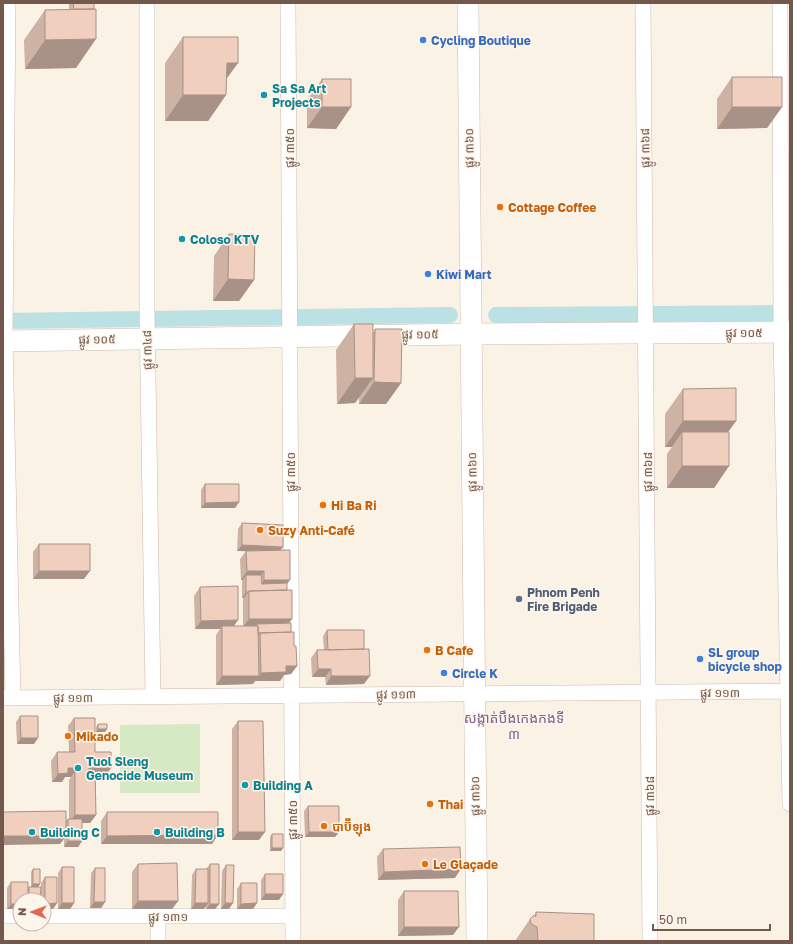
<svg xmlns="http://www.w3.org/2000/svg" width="793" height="944" font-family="'Golos Text','Noto Sans Khmer',sans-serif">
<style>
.green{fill:#d6e9c5}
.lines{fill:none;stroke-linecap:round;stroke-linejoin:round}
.canal{stroke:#bbe1e4;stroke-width:16}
.street-casing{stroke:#cdb9ad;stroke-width:16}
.secondary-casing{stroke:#d2bbad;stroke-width:22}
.street{stroke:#fff;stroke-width:15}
.secondary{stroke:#fff;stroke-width:21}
.wall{fill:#ceb2a4}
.shaded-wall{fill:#a89186}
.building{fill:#f0cfbf;stroke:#a89186}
.shop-dot{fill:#3f7fe0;stroke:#fef6ec;stroke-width:1.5}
.culture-dot{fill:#0f9aa8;stroke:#fef6ec;stroke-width:1.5}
.food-dot{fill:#e8710a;stroke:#fef6ec;stroke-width:1.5}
.service-dot{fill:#5c6f8a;stroke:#fef6ec;stroke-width:1.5}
.labels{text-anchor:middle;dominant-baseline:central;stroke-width:3;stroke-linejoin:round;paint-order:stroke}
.shop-label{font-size:12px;font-weight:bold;fill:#366cbe;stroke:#fef6ec;text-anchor:start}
.culture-label{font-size:12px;font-weight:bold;fill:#0d838f;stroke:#fef6ec;text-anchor:start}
.street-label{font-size:12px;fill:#74584c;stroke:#fef6ec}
.food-label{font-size:12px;font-weight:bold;fill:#c56008;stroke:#fef6ec;text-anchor:start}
.service-label{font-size:12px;font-weight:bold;fill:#4e5e75;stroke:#fef6ec;text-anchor:start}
.quarter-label{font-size:14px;fill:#7e6490;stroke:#fef6ec}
</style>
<rect width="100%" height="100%" fill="#fbf2e6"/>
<path class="green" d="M200 724V793H120V725Z"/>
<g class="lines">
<path class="canal" d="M496 315 790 313
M3 321 450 315"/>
<defs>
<path id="street" d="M8 3 5 341 13 698
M147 3V310L153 696
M288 3 293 941
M643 3 650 941
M780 3 781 332 790 804
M3 698 790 691
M3 916H20
M44 916H293
M158 916V941"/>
<path id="secondary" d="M468 3 477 941
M3 341 471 334 790 332"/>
</defs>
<use href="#street" class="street-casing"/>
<use href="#secondary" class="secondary-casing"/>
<use href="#street" class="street"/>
<use href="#secondary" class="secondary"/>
</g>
<path class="wall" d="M69 3H94L76 68 25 69 24 40 45 10H69Z
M183 37 238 63 226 79V95L208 121H165V63Z
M732 77 782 107 767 128 717 129V99Z
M322 79 351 107 336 129 307 128V100Z
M229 234 254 280 239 301H213L214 256Z
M354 324 373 332 375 329 401 383 386 404H359V398L355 403 337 404 336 350Z
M683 389 736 421 728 432 729 466 714 488H667V454L672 447H665V414Z
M205 484 239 502 235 508H201V490Z
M242 523 283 547 280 550 287 584V590L292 619 289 623 294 646 297 666 291 674 284 675 280 681H255L253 684 216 685V635L220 629H195L194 596 200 587 234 626H243V599L244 598H242V581L243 580H241L240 559 246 551H237L238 529Z
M39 544 84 579H33V552Z
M327 630 364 684 326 685 325 677H312L311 658 317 650H324L323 636Z
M20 716 34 744H17L16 722Z
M74 718 95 752 111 768 105 776H95L96 815 90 823H82V841L78 847H64V839L60 844 66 821 68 819H69V780L71 777H65L62 782H52L51 761 57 752H69L68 726Z
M238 721 259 840H232V729Z
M98 724 107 729 105 732H96V727Z
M308 806 339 832 335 837H305L304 811Z
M107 812 212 844H101V821Z
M272 834 283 848 281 851H270V837Z
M383 849 455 878 378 880 377 857Z
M138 864 178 901 172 909H132V872Z
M210 864 219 904 215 909H206V906L204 909H191L192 875 196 869H206Z
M226 865 229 909H221L222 871Z
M62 867 74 903 70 909H58V873Z
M95 868 105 902 101 908H90L91 873Z
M33 869 40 884 38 887H31V872Z
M265 874 279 900H261V880Z
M45 877 57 903 53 909H44V900H41V883Z
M11 882 28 889 29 887 40 900H20L7 909V888Z
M241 883 253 909H237V889Z
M404 891 453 935 398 936V900Z
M536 912 594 941H515L530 919 534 916Z"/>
<path class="shaded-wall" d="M96 39 76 68 25 69 45 40Z
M227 63H238L219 89Z
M183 95H226L208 121H165Z
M322 107H351L336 129 307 128Z
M732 107H782L767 128 717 129Z
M228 279 254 280 239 301H213Z
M355 378H373L355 403 337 404Z
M374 382 401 383 386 404H359Z
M683 421H736L717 447 682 432 672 447H665Z
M682 466H729L714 488H667Z
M239 502 235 508H201L205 503Z
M242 545 283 547 279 552 237 551Z
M39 571H90L84 579H33Z
M247 571H264L258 580 246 575 243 580H241Z
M264 580H290L284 588H259Z
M246 592H248L244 598H242Z
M249 619H292L286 627 257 624 255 627H243Z
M238 620 232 629 222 626 220 629H195L201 621Z
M286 666H297L291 674 284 675 280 681H255L253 684 216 685 222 676H259L261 673Z
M318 669H331L325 677H312Z
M331 676H370L364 684 326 685Z
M98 729H107L105 732H96Z
M21 738H38L34 744H17Z
M68 768H80L75 775V771L71 777H65L62 782H52L58 774Z
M89 768H111L105 776H83Z
M75 815H96L90 823H69Z
M238 832H265L259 840H232Z
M309 832H339L335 837H305Z
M218 835 212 844H101L107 836Z
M3 836H66L60 844 3 845Z
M68 841H82L78 847H64Z
M272 848H283L281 851H270Z
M461 869 455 878 378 880 384 872Z
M33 884H40L38 887H31Z
M265 894H283L279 900H261Z
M138 901H178L172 909H132Z
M94 902H105L101 908H90Z
M57 903 53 909H44V906L45 904Z
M62 903H74L70 909H58Z
M195 903H208L204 909H191Z
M225 903H233L229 909H221Z
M257 903 253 909H237L241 904Z
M11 904H20V909H7Z
M210 904H219L215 909H206Z
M404 927H459L453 935 398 936Z"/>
<path class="building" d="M73 3H94V9H74Z
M96 9V39L45 40V10Z
M183 37H238V63H227L226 95H183Z
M732 77H782V107H732Z
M322 79H351V107H322Z
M229 234 255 235 254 280 228 279Z
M354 324H373V378H355Z
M375 329H402L401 383 374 382Z
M736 388V421H683V389Z
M682 432H729V466H682Z
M205 484H239V502L205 503Z
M242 523 283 525V547L242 545Z
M39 544H90V571H39Z
M290 550V580H264V571H247L246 551Z
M246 575H261L262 584 287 583V590L249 591 248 592H246Z
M238 586V620L201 621 200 587Z
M292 590V619H249V591Z
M291 623V632L258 633V626H257V624Z
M222 626H258L259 676H222Z
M327 630H364V649L328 650Z
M294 632V646H296L297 666H286V672L261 673 260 633Z
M369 649 370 676H331V669H318L317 650Z
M20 716H38V738H21Z
M74 718H95V752H111V768H89V771H95L96 815H75V771H80V768H68V773L58 774 57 752H75Z
M238 721H263L265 832H238Z
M98 724H107V729H98Z
M308 806H339V832H309Z
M66 811V836H3V812Z
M107 812H218V835L107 836Z
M68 819H82V841H68Z
M272 834H283V848H272Z
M460 847 461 869 384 872 383 849Z
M177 863 178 901H138V864Z
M210 864H219V904H210Z
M226 865H234L233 903H225Z
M62 867H74V903H62Z
M95 868H105V902H94Z
M33 869H40V884H33Z
M196 869H208V903H195Z
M265 874H283V894H265Z
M45 877H57V903L45 904Z
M11 882H28V900H20V904H11Z
M241 883H257V903L241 904Z
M29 887H41L40 900H29Z
M404 891H458L459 927H404Z
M536 912 594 914V941H538L537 927 531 924 530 919 533 916H536Z"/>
<g class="shop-dot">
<circle cx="423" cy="40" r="4"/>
<circle cx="428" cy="274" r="4"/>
<circle cx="700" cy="659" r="4"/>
<circle cx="444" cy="673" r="4"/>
</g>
<g class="culture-dot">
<circle cx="264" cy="95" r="4"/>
<circle cx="182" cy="239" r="4"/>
<circle cx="78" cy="768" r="4"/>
<circle cx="245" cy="785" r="4"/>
<circle cx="32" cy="832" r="4"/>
<circle cx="157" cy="832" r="4"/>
</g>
<g class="food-dot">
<circle cx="500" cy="207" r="4"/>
<circle cx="323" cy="505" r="4"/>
<circle cx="260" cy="530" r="4"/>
<circle cx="427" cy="650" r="4"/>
<circle cx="68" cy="736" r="4"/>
<circle cx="430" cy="804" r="4"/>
<circle cx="324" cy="826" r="4"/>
<circle cx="425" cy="864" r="4"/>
</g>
<circle class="service-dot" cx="519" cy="599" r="4"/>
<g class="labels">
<g class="shop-label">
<text x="431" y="40">Cycling Boutique</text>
<text x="436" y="274">Kiwi Mart</text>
<text x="708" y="652">SL group<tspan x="708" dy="14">bicycle shop</tspan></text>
<text x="452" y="673">Circle K</text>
</g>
<g class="culture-label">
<text x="272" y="88">Sa Sa Art<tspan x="272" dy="14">Projects</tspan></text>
<text x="190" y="239">Coloso KTV</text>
<text x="86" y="761">Tuol Sleng<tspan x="86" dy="14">Genocide Museum</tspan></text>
<text x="253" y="785">Building A</text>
<text x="40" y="832">Building C</text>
<text x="165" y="832">Building B</text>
</g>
<g class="street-label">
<text transform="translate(289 148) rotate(-90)">ផ្លូវ ៣៥០</text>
<text transform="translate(469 148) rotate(-91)">ផ្លូវ ៣៦០</text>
<text transform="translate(645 148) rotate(-91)">ផ្លូវ ៣៦៨</text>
<text x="744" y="332">ផ្លូវ ១០៥</text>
<text transform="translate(420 334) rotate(-1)">ផ្លូវ ១០៥</text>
<text transform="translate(97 339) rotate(-1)">ផ្លូវ ១០៥</text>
<text transform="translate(147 350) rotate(-91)">ផ្លូវ ៣៤៨</text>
<text transform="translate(290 472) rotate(-90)">ផ្លូវ ៣៥០</text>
<text transform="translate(472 472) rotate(-91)">ផ្លូវ ៣៦០</text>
<text transform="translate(647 472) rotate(-90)">ផ្លូវ ៣៦៨</text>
<text x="720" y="692">ផ្លូវ ១១៣</text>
<text transform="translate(396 694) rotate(-1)">ផ្លូវ ១១៣</text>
<text x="73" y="697">ផ្លូវ ១១៣</text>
<text transform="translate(475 796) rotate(-91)">ផ្លូវ ៣៦០</text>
<text transform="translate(649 796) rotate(-90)">ផ្លូវ ៣៦៨</text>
<text transform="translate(292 820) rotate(-90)">ផ្លូវ ៣៥០</text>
<text x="168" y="916">ផ្លូវ ១៣១</text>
</g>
<g class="food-label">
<text x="508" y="207">Cottage Coffee</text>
<text x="331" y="505">Hi Ba Ri</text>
<text x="268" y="530">Suzy Anti-Café</text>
<text x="435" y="650">B Cafe</text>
<text x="76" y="736">Mikado</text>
<text x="438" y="804">Thai</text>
<text x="332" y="826">បាប៊ីឡុង</text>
<text x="433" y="864">Le Glaçade</text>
</g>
<g class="service-label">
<text x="527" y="592">Phnom Penh<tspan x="527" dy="14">Fire Brigade</tspan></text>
</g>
<g class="quarter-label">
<text x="514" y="717">សង្កាត់បឹងកេងកងទី<tspan x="514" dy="16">៣</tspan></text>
</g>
</g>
<rect width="793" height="944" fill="none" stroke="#74584c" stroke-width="8"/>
<g transform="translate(32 912) rotate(271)"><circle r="19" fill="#fef6ec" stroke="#c7b7ac"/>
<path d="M0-3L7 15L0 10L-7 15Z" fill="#e06751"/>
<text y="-6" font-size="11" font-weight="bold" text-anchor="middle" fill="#74584c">N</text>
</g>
<path d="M653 924v6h117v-6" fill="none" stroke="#74584c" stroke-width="2"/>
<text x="659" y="924" font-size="12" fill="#74584c" stroke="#fef6ec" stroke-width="3" paint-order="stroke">50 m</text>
</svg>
